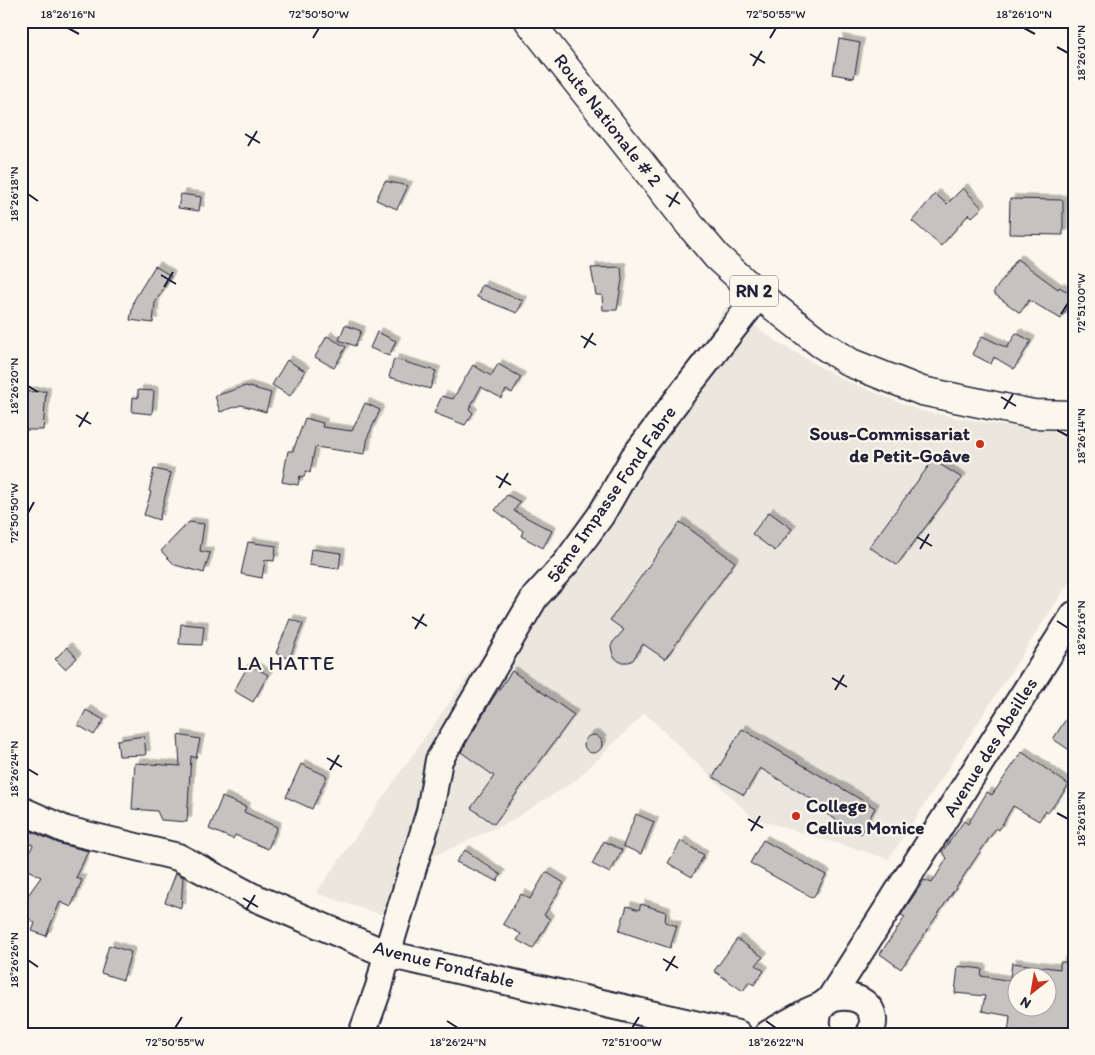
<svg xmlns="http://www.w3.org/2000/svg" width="1095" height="1055" font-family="Itim,sans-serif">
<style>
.built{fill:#ebe7df}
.building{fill:#c6c2c0;stroke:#22223b;filter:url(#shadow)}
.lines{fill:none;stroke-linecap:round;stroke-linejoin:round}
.minor-casing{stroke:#22223b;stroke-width:30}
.major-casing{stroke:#22223b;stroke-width:31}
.minor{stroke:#fbf7ec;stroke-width:26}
.major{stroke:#fbf7ec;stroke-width:28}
.ticks{fill:none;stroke:#22223b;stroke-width:2}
.poi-dot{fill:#c8321e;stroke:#fbf7ec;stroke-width:2}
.labels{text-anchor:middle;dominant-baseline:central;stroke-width:4.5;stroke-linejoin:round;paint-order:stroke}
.shield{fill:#fbf7ec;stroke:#636270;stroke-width:1}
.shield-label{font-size:18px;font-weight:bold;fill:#22223b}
.street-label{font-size:19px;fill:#22223b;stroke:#fbf7ec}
.poi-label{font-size:19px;font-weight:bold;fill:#22223b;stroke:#fbf7ec;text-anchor:end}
.quarter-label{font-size:21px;letter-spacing:1px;fill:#22223b;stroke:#fbf7ec}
.neatline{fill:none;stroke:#22223b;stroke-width:2}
.ticks-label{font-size:12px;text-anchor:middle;fill:#22223b}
</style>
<defs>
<filter id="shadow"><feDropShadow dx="4.5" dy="-4.5" stdDeviation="0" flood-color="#0004"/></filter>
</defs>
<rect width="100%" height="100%" fill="#fbf7ec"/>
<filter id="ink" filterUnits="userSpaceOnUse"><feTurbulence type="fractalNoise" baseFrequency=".02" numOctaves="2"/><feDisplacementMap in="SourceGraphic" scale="10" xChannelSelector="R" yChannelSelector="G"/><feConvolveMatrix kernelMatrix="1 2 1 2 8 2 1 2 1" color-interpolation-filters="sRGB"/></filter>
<g filter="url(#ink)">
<path class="built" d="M727 306 782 345 844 380 921 411 997 425 1057 431 1074 439V575L889 859 753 818 645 713 576 780 511 821 425 860 409 924 316 893Z"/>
<path class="building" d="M839 39 860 43 854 78 833 74Z
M385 181 408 186 397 209 376 200Z
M963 188 982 208 972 217 969 214 941 246 912 221 935 194 947 204Z
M181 194 201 197 199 211 178 208Z
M1010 199 1063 200V235L1009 234Z
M1017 259 1058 289 1059 287 1074 295 1061 319 1029 300 1020 313 993 293Z
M155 266 171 276 155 303 153 323 130 320 134 300Z
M621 267 622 280 617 310H603L602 295H596L591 268Z
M482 285 523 301 517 313 477 297Z
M345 325 361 331 355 346 339 340Z
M377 332 396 341 389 356 370 348Z
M1016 333 1031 341 1014 369 994 357 991 364 972 354 982 336 1007 348Z
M327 336 346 347 334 368 315 357Z
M394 359 436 371 430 389 389 377Z
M287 360 305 371 290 396 272 385Z
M498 364 521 377 512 393 506 390 501 398 481 387 469 409 473 413 465 425 434 413 442 396 453 399 473 365 491 376Z
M246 386 271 393 266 412 241 405 220 412 215 396Z
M138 390 154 391 152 414 132 412 133 397 138 398Z
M46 391 43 430H25L24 392Z
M365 403 380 410 368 436 365 454 315 447 310 473 306 471 304 477 300 476 298 485 282 482 288 451H293L305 418 323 423 322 427 352 431Z
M933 460 962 478 897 565 869 547Z
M154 469 171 473 159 520 144 515 151 492 149 491Z
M507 495 520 502 514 511 552 531 543 548 521 536 523 531 495 510Z
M769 512 792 529 775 551 752 534Z
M189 522 204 524 200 551 210 553 204 573 175 565 161 551Z
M680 522 735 562 665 659 643 644 633 660 629 662H620L613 656 611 646 613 642 624 630 610 620Z
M248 542 276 546 274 561 265 560 262 578 241 574Z
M311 549 341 553 339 569 309 565Z
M290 619 303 624 289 659 276 653Z
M181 624 204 626 202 645 179 644Z
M67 647 77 658 65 669 55 659Z
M249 664 268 675 253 702 234 691Z
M512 671 574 715 494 824 471 808 494 776 461 752 493 698Z
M1074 707V753L1053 739Z
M86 710 104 720 94 735 78 725Z
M742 729 875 808 861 834 818 809 821 805 760 768 744 795 713 777Z
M584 744a9 9 0 1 1 18 0a9 9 0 1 1-18 0Z
M178 735 200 739 196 758 191 756 187 822 161 820 157 811 132 809 135 763 180 766Z
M144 736 146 755 119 756 117 740Z
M1022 752 1069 785 1048 813 1045 811 1039 821 1013 806 999 830 996 828 901 969 880 954 905 917 901 915 924 880 932 883 947 858 942 852 964 821 968 824 987 792 992 795Z
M301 764 327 776 312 809 286 797Z
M222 797 246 807 244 812 277 827 268 849 235 835 233 839 209 829Z
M636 814 654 822 641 854 623 846Z
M21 827 60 844 88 851 76 878 82 880 71 907 60 902 46 936 32 931 35 923 21 913V905L41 877 22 867 33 845 21 840Z
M763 840 826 875 813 898 750 863Z
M604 841 622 850 610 873 592 864Z
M681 841 704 855 692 877 668 863Z
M465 850 501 875 497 881 456 862Z
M546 872 564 883 544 915 550 919 533 949 517 940 521 934 503 924 521 894 530 899Z
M176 873 183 877 181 908 165 902Z
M641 904 666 912 665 922 677 926 670 948 619 931 627 906 639 910Z
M737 939 763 957 756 965 764 971 754 985 749 982 743 991 714 971Z
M109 945 131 952 123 980 101 973Z
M1060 962H1074V1015H1072L1069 1034H1008L1010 1016 982 1011 985 996 955 993 958 966 982 969 981 976 1018 982V1008H1048V978H1010L1012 963 1060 969Z"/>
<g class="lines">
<defs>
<path id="minor" d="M21 810 66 830 178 857 251 896 387 954 738 1034
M830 999 1074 615
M362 1034 379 987 387 954 430 811 439 760 535 597 566 563 601 515 634 457 684 391 759 295
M768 1034 807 1012 823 1005
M819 1034C802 982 890 987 870 1034"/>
<path id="major" d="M529 21 690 225 717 257 759 295 820 343 851 363 922 391 1033 414 1074 415"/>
</defs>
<use href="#minor" class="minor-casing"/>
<use href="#major" class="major-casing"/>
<use href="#minor" class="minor"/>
<use href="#major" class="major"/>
</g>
</g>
<path class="ticks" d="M68 28 79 34M1024 28 1035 34M313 38 319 28M770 38 776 28M1057 47 1068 53M750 54 765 63M753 66 762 51M245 134 260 143M248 146 257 131M28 194 38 201M666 195 680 204M669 207 678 192M161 275 176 284M164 287 173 272M1061 314 1068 303M581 336 596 345M584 348 593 333M28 386 38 392M1001 397 1016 406M1004 409 1013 394M76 415 91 424M79 427 88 412M1057 430 1068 436M496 476 511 485M499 488 508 473M28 513 34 502M917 537 932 546M920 549 929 534M412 617 427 626M1057 621 1068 628M415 629 424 614M832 678 847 687M835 690 844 675M327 758 342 767M28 769 38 775M330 770 339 755M1057 813 1068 819M748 819 763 828M751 831 760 816M243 898 258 907M246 910 255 895M663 959 678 968M28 960 38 967M666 971 675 956M447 1021 458 1028M766 1021 776 1028M175 1028 182 1017M632 1028 639 1017"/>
<g class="poi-dot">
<circle cx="980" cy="444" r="5"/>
<circle cx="796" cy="816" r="5"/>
</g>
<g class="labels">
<rect class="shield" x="730" y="275.5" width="48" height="31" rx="4"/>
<g class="shield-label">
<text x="754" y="291">RN 2</text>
</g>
<g class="street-label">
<text transform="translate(608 120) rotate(52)">Route Nationale # 2</text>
<text transform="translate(611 494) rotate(-55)">5ème Impasse Fond Fabre</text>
<text transform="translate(990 747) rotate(-58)">Avenue des Abeilles</text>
<text transform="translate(444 964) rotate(14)">Avenue Fondfable</text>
</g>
<g class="poi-label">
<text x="970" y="433">Sous-Commissariat<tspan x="970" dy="22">de Petit-Goâve</tspan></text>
<text x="806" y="805" text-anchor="start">College<tspan x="806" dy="22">Cellius Monice</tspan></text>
</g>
<g class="quarter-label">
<text x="286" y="662">LA HATTE</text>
</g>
</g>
<rect width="1095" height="1055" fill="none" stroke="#fbf7ec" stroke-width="55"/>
<g transform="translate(1032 992) rotate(211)"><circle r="24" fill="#fbf7ec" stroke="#a4a2a5"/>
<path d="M0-4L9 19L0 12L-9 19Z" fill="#c8321e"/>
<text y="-8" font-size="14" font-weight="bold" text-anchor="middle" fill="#22223b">N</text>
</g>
<rect x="28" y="28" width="1040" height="1000" class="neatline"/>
<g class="ticks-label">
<text x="68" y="18">18°26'16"N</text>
<text x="319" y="18">72°50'50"W</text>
<text x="776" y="18">72°50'55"W</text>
<text x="1024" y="18">18°26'10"N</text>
<text transform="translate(1081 53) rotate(-90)" y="4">18°26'10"N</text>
<text transform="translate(14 194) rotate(-90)" y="4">18°26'18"N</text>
<text transform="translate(1081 303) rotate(-90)" y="4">72°51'00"W</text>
<text transform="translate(14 386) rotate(-90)" y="4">18°26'20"N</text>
<text transform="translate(1081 436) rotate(-90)" y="4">18°26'14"N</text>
<text transform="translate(14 513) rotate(-90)" y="4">72°50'50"W</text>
<text transform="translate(1081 628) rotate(-90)" y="4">18°26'16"N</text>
<text transform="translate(14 769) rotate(-90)" y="4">18°26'24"N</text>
<text transform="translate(1081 819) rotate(-90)" y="4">18°26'18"N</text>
<text transform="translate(14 960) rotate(-90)" y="4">18°26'26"N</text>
<text x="175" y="1046">72°50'55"W</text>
<text x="458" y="1046">18°26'24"N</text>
<text x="632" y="1046">72°51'00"W</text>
<text x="776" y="1046">18°26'22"N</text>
</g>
</svg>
